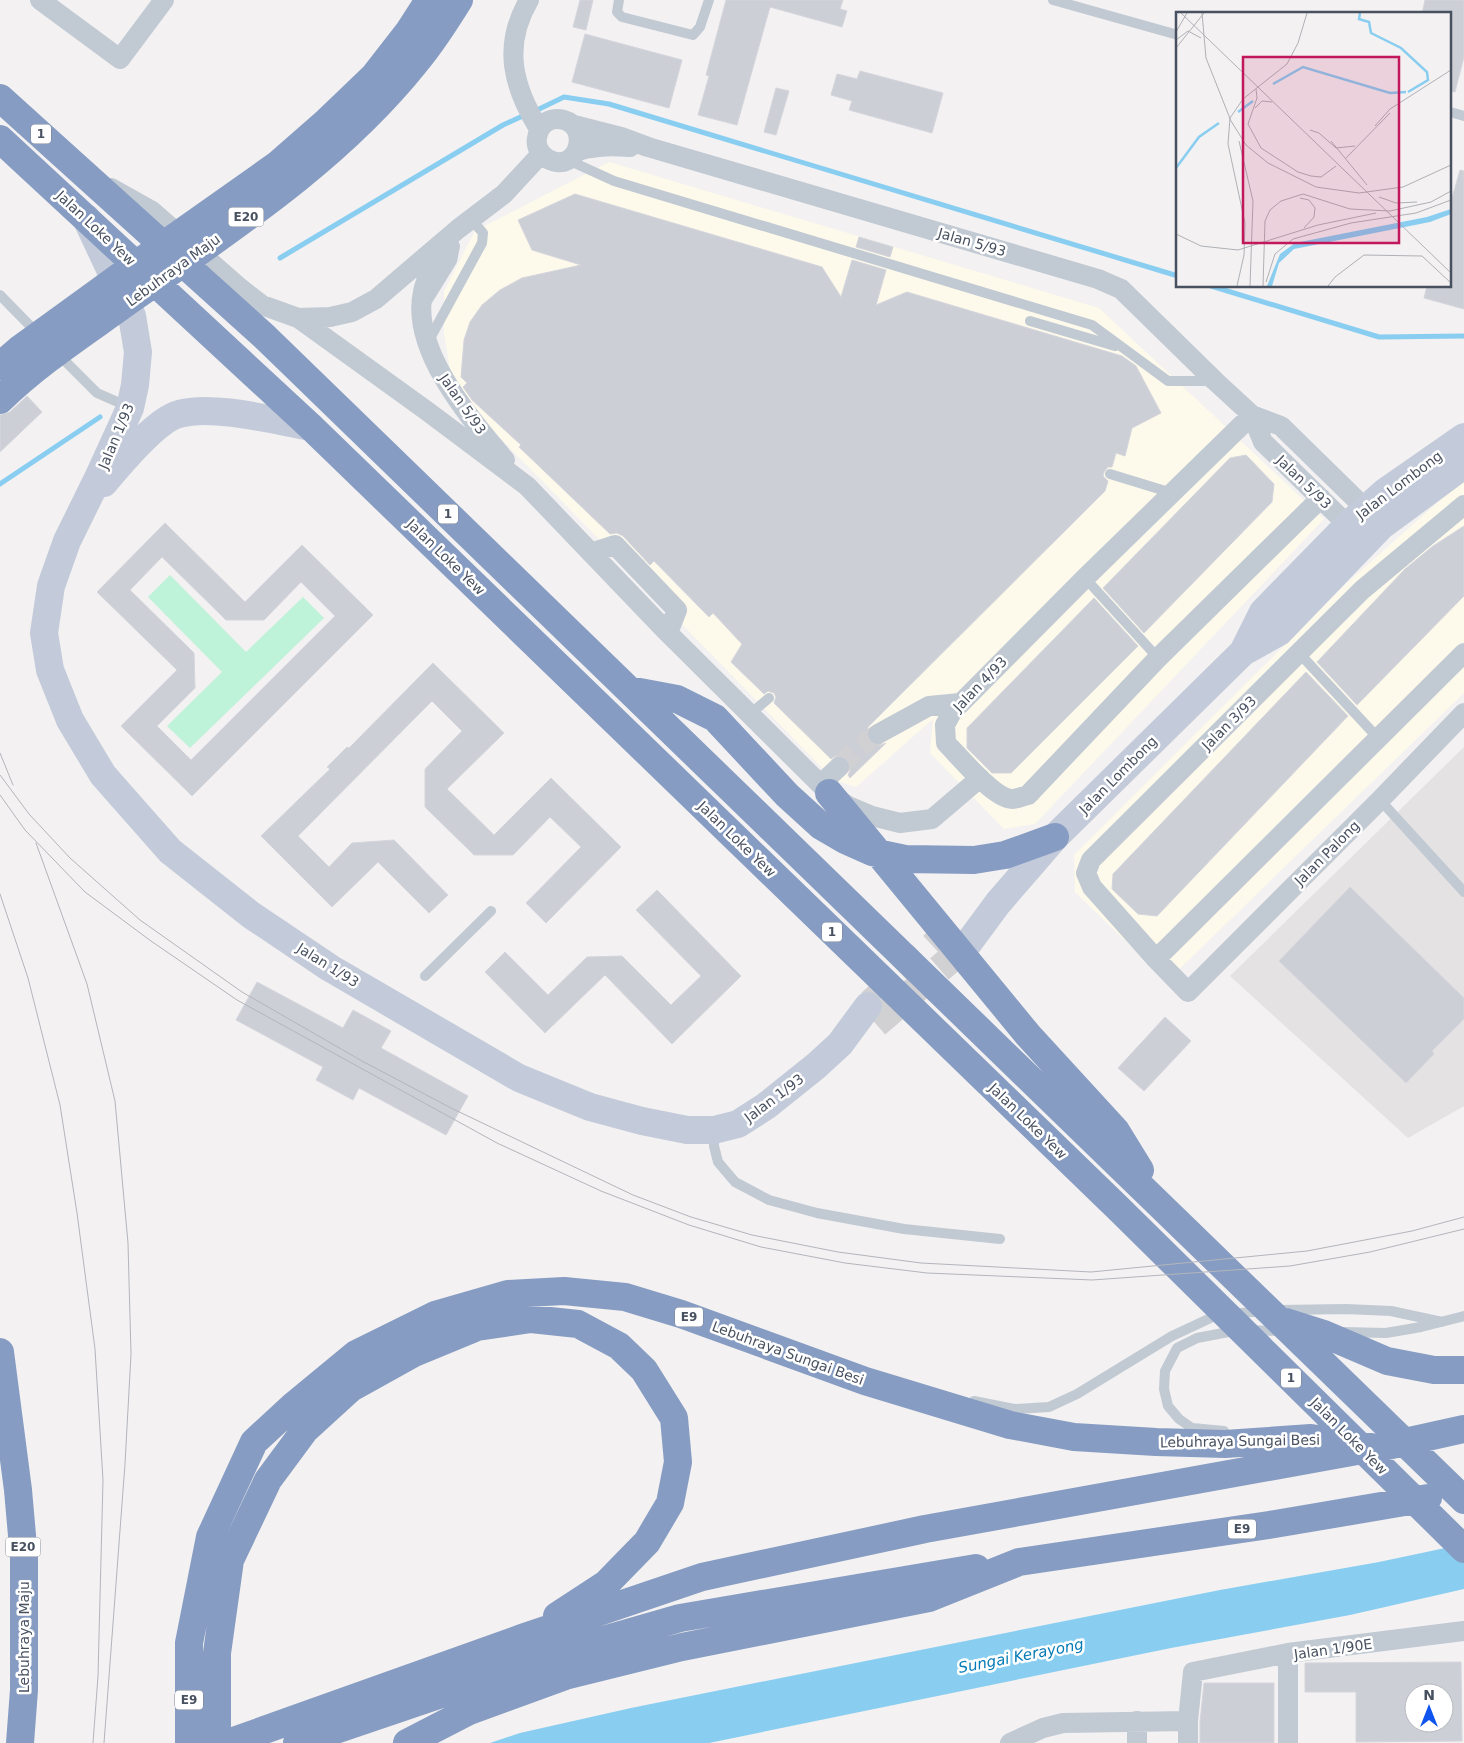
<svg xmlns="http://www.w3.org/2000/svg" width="1464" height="1743" font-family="'DejaVu Sans',sans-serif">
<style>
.commercial{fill:#fdfaeb}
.education{fill:#e4e2e3}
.green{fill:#bef2d9}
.water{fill:#89cef1}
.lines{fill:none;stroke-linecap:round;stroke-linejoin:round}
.stream{stroke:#89cef1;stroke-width:5}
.building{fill:#cdcfd6;stroke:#d5d6dd;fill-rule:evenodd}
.street-tunnel{stroke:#d1d1d4;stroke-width:20;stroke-dasharray:20 10;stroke-linecap:butt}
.secondary-tunnel{stroke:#d1d1d4;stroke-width:28;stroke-dasharray:28 14;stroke-linecap:butt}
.lane{stroke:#c1c9d3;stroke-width:10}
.street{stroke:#c1c9d3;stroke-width:20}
.secondary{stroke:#c3cbda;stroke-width:28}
.highway{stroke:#869cc2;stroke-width:28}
.tram{stroke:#b3b5bc;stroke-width:1}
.labels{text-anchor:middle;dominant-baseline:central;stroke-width:5;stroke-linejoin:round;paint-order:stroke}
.shield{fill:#fff;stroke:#7f8590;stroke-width:1}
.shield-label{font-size:12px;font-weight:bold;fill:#485160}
.street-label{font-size:14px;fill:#485160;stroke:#fff}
.water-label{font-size:15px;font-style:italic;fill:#047ab6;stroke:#fff}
.inset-river{fill:none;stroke:#89cef1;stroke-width:2.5}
.inset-road{fill:none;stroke:#afb1b7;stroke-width:1}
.view{fill:#c2185b;fill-opacity:0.15;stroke:#c2185b;stroke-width:2.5}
.inset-edge{fill:none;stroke:#485160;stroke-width:2.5}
</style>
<rect width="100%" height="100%" fill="#f3f1f1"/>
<path class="commercial" d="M609 162 1099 308 1324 519 1035 824 1004 829 930 753 933 719 856 787 834 780 468 405 451 376 444 333V291L475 231Z
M1464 479V693L1167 981 1075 892 1074 855 1347 583Z"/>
<path class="education" d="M1464 747V1106L1408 1138 1230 976Z"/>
<path class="green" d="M170 575 246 652 303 597 324 618 190 748 167 726 222 672 148 597Z"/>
<path class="water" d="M1464 1544V1589L1350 1615 1171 1648 709 1743H490L520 1733 631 1708 1220 1590 1379 1562Z"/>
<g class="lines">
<path class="stream" d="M535 111 564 97 609 104 1178 276
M280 258 503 125 527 114
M1211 286 1379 337 1464 336
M0 484 100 417"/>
</g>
<path class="building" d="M580 0H593L586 30 573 27Z
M726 0H843L840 9 847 11 842 27 770 7 737 125 698 115 709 76 706 75Z
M1425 0H1464V57L1455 92 1450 91V14H1422Z
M585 34 682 60 669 108 572 82Z
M860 71 943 93 932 133 849 110 852 101 831 95 837 74 857 79Z
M776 88 789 91 776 135 764 132Z
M1460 170 1464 171V309L1424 298 1427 286H1450V205Z
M575 194 822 267 841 297 852 260 886 270 876 305 907 292 1122 356 1136 366 1161 413 1132 428 1125 456 1116 453 1112 467H1108L1104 472 1103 476 1108 481 1105 491 868 727 866 734 868 740 871 744 878 746 886 743 850 778 848 775 850 771 851 765 847 759 843 756 837 755 831 759 774 703 776 697 774 693 768 691 764 694 731 662 742 644 713 613 709 617 654 561 650 565 623 536 617 533 610 534 519 447 521 445 472 400 463 387 467 383 461 377 464 340 470 322 482 305 500 290 522 278 581 265 532 250 518 220Z
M859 237 893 247 890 257 856 247Z
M27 396 42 412 0 452V415L10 412Z
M1246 455 1274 484 1272 502 1144 633 1103 588 1230 458Z
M165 523 245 602 302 545 373 615 192 796 121 726 177 670 97 592ZM162 557 226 620H264L301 582 335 616 191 760 157 726 195 688 194 653 130 590Z
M1464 526V596L1357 705 1317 662 1405 569 1433 546Z
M1094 598 1138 646 1011 773H992L967 748V728Z
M433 663 504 733 447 789 494 835 551 778 621 847 546 923 526 903 581 847 550 817 513 855H474L425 807V769L462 731 432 701 298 836 329 867 352 843 394 840 448 895 429 913 378 862 332 907 261 836 330 769 327 767 347 747 349 748Z
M1306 672 1348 716 1157 916 1138 914 1112 889 1113 874Z
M1350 887 1464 998V1019L1432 1051 1434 1054 1406 1083 1279 961Z
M657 890 741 976 672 1044 605 975 545 1033 485 972 505 952 548 995 587 957 622 956 671 1005 701 976 636 910Z
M257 982 343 1028 353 1010 391 1031 381 1048 468 1096 446 1135 359 1088 353 1100 316 1080 323 1067 236 1020Z
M1165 1017 1191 1041 1144 1091 1118 1068Z
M1461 1662 1462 1741 1356 1742V1692H1305V1663ZM1414 1692H1444V1723H1414Z
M1204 1683H1274V1743H1200V1722Z"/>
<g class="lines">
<path class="street-tunnel" d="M839 767 858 748 878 734"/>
<path class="secondary-tunnel" d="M871 1003 951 929
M876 1024 967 945"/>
<path class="lane" d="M619 0 617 12 622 17 693 35 700 27 709 0
M1053 0 1178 35
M1450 112 1464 116
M568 160 614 181 1092 325 1168 381H1214
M0 295 39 335
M428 300 452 261 455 246 452 240
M1030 321 1115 346
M428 342 482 243 483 233 471 219
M58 354 97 393 129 407
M1110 474 1172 493
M1085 578 1158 658
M1299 653 1378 738
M750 714 769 698
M1380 800 1464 892
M425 976 491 911
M714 1130V1146L718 1162 735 1182 769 1200 817 1213 904 1229 1000 1239
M1279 1310 1346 1309 1391 1311 1442 1322
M1342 1332 1386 1333 1421 1327 1464 1316
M974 1401 1014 1409 1049 1407 1077 1394 1172 1336 1217 1315 1265 1311
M1224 1431 1192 1428 1179 1419 1168 1406 1164 1389 1165 1371 1177 1348 1197 1338 1239 1330 1282 1331"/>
<path class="street" d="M40 0 120 59 164 0
M529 0C502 46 513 87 539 129
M574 125 621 137 648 147 1098 279 1121 289 1215 381 1252 415 1281 426 1375 518
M576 152C591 117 541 106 537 138 536 143 537 148 541 153 547 161 559 165 568 160 572 158 574 154 577 152 580 150 587 148 592 148 605 145 618 146 630 147
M111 188 152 211 240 288 262 305 298 318 330 317 352 312 376 299 458 229 504 194 541 154
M446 247C437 261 426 276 423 292 410 350 471 419 505 460
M298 318 427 411 527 486 668 633 829 793 848 806 872 816 900 823 932 819 980 778
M1252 415 1085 578 952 712 945 725 946 743C959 756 994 799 1012 799 1017 799 1023 796 1028 795L1158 658 1321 498
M1252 415 1263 442 1357 534
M1464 505 1362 590 1091 860 1086 873 1092 887 1156 959 1188 992 1380 800 1464 713
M591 553 615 545 677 610 668 633
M878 734 929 706 960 703
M821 784 839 767
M1156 959 1464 653
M1010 1743 1043 1728 1063 1723 1188 1721
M1137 1743V1721
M1188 1743V1721L1193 1672 1288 1653 1464 1631
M1288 1743V1653"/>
<path class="secondary" d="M86 218 132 316 138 352 135 385 130 408 98 478 67 541 51 586 44 633 50 670 70 720 103 775 170 851 251 915 330 968 519 1078 590 1107 642 1121 687 1130H714L738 1124 766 1106 816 1066 840 1044 868 1006
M104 483C120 464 156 420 179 414 213 404 276 421 311 427
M1243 652 1263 612 1348 525 1385 492 1464 437
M967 945 998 903 1055 837 1243 652 1279 632 1381 526 1464 465"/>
<path class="highway" d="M0 98 266 338 1464 1500
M0 139 311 427 1118 1208 1464 1549
M0 366 21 348 148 256 277 165 325 123 374 76 409 31 429 0
M0 400C38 363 83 334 126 303 228 231 337 161 416 62 432 43 446 21 459 0
M629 690 677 699 715 718 787 795 821 826 845 840 872 852 905 859 974 860 1005 855 1055 837
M829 793 1028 1035 1116 1131 1140 1170
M1286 1322 1324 1334 1387 1361 1434 1370H1464
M0 1352 18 1490 24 1558V1690L20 1743
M189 1743V1643L210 1537 254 1442 293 1406 356 1354 435 1315 508 1294 564 1291 625 1297 681 1314 865 1381 1010 1425 1074 1437 1156 1442 1225 1444 1311 1438 1378 1448 1464 1429
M217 1743V1653L230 1560 268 1480 305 1430 351 1388 414 1353 477 1327 531 1319 578 1324 619 1346 644 1370 674 1418 678 1462 670 1503 647 1542 606 1584 557 1616
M228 1743 522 1638 702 1577 925 1529 1357 1451
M297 1743 586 1645 680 1618 976 1568
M407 1743 469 1711 565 1676 682 1647 929 1598 1019 1562 1269 1525 1428 1498"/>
<path class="tram" d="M0 753 13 785
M0 775 29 814 70 858 140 920 242 992 362 1061 451 1108 633 1195 691 1217 752 1235 838 1252 921 1263 1091 1272 1307 1251 1412 1231 1464 1217
M0 795 25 830 85 892 151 941 237 1000 497 1143 601 1191 689 1225 761 1247 845 1263 927 1273 1092 1280 1290 1266 1370 1252 1464 1229
M36 843 87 984 115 1101 128 1243 131 1354 125 1464 104 1743
M0 894 28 978 60 1105 77 1213 95 1349 103 1480 98 1676 93 1743"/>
</g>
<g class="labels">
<g class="shield">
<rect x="31" y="124.5" width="20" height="19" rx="4"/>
<rect x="228.5" y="207.5" width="35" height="19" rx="4"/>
<rect x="438" y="504.5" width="20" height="19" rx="4"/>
<rect x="822" y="922.5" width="20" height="19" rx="4"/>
<rect x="675" y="1307.5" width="28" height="19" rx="4"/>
<rect x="1281" y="1368.5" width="20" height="19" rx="4"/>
<rect x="1228" y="1519.5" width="28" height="19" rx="4"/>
<rect x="5.5" y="1537.5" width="35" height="19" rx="4"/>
<rect x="175" y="1690.5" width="28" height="19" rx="4"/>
</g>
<g class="shield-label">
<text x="41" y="134">1</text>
<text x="246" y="217">E20</text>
<text x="448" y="514">1</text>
<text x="832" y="932">1</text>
<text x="689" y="1317">E9</text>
<text x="1291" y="1378">1</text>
<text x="1242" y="1529">E9</text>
<text x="23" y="1547">E20</text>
<text x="189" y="1700">E9</text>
</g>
<g class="street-label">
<text transform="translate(96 228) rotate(43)">Jalan Loke Yew</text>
<text transform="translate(972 242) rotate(16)">Jalan 5/93</text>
<text transform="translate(173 270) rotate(-36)">Lebuhraya Maju</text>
<text transform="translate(463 404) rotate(55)">Jalan 5/93</text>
<text transform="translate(116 436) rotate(-67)">Jalan 1/93</text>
<text transform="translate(1304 482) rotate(44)">Jalan 5/93</text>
<text transform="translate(1399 485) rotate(-37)">Jalan Lombong</text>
<text transform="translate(446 557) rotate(44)">Jalan Loke Yew</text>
<text transform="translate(980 684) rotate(-46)">Jalan 4/93</text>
<text transform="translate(1229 723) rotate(-45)">Jalan 3/93</text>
<text transform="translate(1118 775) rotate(-45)">Jalan Lombong</text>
<text transform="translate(737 839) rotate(44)">Jalan Loke Yew</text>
<text transform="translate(1327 853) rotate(-45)">Jalan Palong</text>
<text transform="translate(328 965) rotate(32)">Jalan 1/93</text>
<text transform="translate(774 1098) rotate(-37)">Jalan 1/93</text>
<text transform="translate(1028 1121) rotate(44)">Jalan Loke Yew</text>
<text transform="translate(788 1353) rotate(20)">Lebuhraya Sungai Besi</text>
<text transform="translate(1349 1436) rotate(45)">Jalan Loke Yew</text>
<text transform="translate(1240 1441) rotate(-1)">Lebuhraya Sungai Besi</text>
<text transform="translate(24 1637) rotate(-90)">Lebuhraya Maju</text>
<text transform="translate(1333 1649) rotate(-8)">Jalan 1/90E</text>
</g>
<g class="water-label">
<text transform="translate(1021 1656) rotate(-11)">Sungai Kerayong</text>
</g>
</g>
<g transform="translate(1176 12)">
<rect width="275" height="275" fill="#f3f1f1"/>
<path d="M275 197V202L254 210 118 237 103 251 96 274H91L104 242 119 231 251 205Z" fill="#89cef1"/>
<path class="inset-river" d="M184 1 183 7 193 10 195 21 225 36 251 60 252 68 232 80M97 72 127 55 214 81 230 80M62 100 77 89M0 156 23 125 43 111"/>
<path class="inset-road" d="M5 1 275 261M26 1 30 46 55 109 70 133 92 151 140 175 183 181 227 175 275 153M0 20 11 1M0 28 12 19 25 26M0 36 28 1M80 77 81 86 72 112 85 136 122 160 135 164 145 165 160 154M79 96 86 89 96 90M199 114 214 97 275 58M134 118 143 121 160 136 179 134M63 129 77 189 74 274M155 129 191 173M170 146 214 101M203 185 220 191 241 190M124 186 133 188 139 196 138 205 128 216M0 222 25 234 62 238 142 213 200 201M90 270 99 242 117 227 175 211 240 201 275 188M61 274 68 243 69 211 52 132 54 106 67 87 111 52 122 31 131 1M87 274 89 209 94 198 105 189 127 182 174 197 214 199 255 190 275 179M152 274 159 265 188 243 246 244 275 271"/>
<path class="view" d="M67 45H223V231H67Z"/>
<rect width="275" height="275" class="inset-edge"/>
</g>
<g transform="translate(1429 1708)"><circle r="24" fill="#ffffff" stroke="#b6b9bf"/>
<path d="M0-4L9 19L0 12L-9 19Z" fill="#0f54ef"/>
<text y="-8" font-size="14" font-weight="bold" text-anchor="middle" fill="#485160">N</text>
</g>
</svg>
